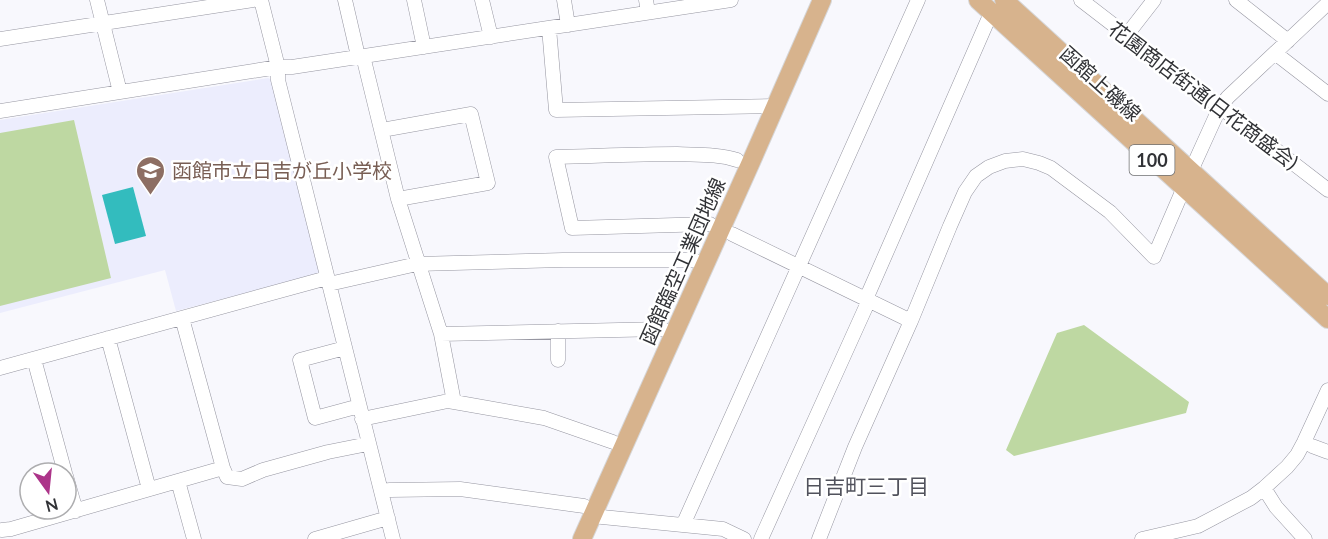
<svg xmlns="http://www.w3.org/2000/svg" width="1328" height="539" font-family="Lato,'Noto Sans JP',sans-serif">
<style>
.built{fill:#ecedfd}
.green{fill:#bed8a2}
.water{fill:#33bcbe}
.lines{fill:none;stroke-linecap:round;stroke-linejoin:round}
.minor-casing{stroke:#9696a1;stroke-width:15}
.major-casing{stroke:#d6d6d7;stroke-width:20}
.minor{stroke:#fff;stroke-width:14}
.major{stroke:#d7b38d;stroke-width:18}
.labels{text-anchor:middle;dominant-baseline:central;stroke-width:5;stroke-linejoin:round;paint-order:stroke}
.shield{fill:#fff;stroke:#6f7072;stroke-width:1.5}
.shield-label{font-size:18px;font-weight:bold;fill:#313236}
.street-label{font-size:20px;fill:#313236;stroke:#fff}
.education-label{font-size:20px;fill:#785e54;stroke:#fff;text-anchor:start}
.neighbourhood-label{font-size:21px;fill:#51525c;stroke:#fff}
</style>
<rect width="100%" height="100%" fill="#f8f8fd"/>
<path class="built" d="M268 78 272 80 320 270 318 274 176 311 165 270 0 313V120Z"/>
<path class="green" d="M74 120 111 278 0 306V133Z
M1084 325 1189 402 1186 413 1014 456 1006 450 1057 333Z"/>
<path class="water" d="M133 187 146 236 115 244 102 195Z"/>
<g class="lines">
<defs>
<path id="minor" d="M97 0 120 92
M261 0 278 67V80L393 539
M345 0 358 56
M414 0 424 47
M482 0 491 37
M564 0 568 25
M646 0 647 6
M1081 0 1328 190
M1236 0 1288 41
M549 28 556 110 775 106
M1126 36 1154 0
M0 39 253 0
M1275 53 1328 94
M363 56 398 199 441 334 454 402
M0 111 278 67H292L731 0
M382 130 471 114 488 183 398 199
M710 224 572 228 556 157C597 156 637 154 677 154 698 155 718 154 737 160
M732 234 911 321
M329 284 417 264 563 260H694
M866 299 991 13
M558 331V360
M441 334 663 329
M108 338 149 489
M345 348 300 360 315 418 352 408H360
M34 359 65 473
M0 368 327 278
M362 419 448 401 454 402 544 418 613 442
M1312 446 1328 452
M223 468 227 477 242 479 263 470 328 452 368 444
M66 476 76 511
M178 481 194 539
M1264 488 1276 507 1305 539
M381 491 390 490 460 489 584 506
M592 516 723 529 744 539
M683 525 918 0
M2 530 11 529 223 468 182 318
M315 539 388 518
M761 539 869 300
M819 539 855 447 911 321 950 226 965 192 976 176 989 167 1005 161 1023 159 1039 163 1051 168 1110 212 1154 257 1191 171 1220 107 1228 97 1328 3
M1142 539 1198 526 1251 498 1264 488 1287 467 1297 455 1304 442 1328 390"/>
<path id="major" d="M978 0 1328 319
M1004 0 1328 296
M582 539 751 162 822 0"/>
</defs>
<use href="#minor" class="minor-casing"/>
<use href="#major" class="major-casing"/>
<use href="#minor" class="minor"/>
<use href="#major" class="major"/>
</g>
<defs>
<symbol id="school-pin" viewBox="-11 -11 22 30"><path d="M0 17L-7.5 6A9.5 9.5 0 1 1 7.5 6Z" fill="#8d6e63" stroke="#fff"/><path d="M0-5L7-2L0 1L-7-2ZM-4 1L0 2.5L4 1V4Q0 6-4 4Z" fill="#fff"/></symbol>
</defs>
<g fill-rule="evenodd">
<use href="#school-pin" x="134" y="154" width="33" height="45"/>
</g>
<g class="labels">
<rect class="shield" x="1129.5" y="145" width="45" height="30" rx="4.5"/>
<g class="shield-label">
<text x="1152" y="160">100</text>
</g>
<g class="street-label">
<text transform="translate(1101 83) rotate(42)">函館上磯線</text>
<text transform="translate(1204 95) rotate(37)">花園商店街通(日花商盛会)</text>
<text transform="translate(682 261) rotate(-66)">函館臨空工業団地線</text>
</g>
<g class="education-label">
<text x="172" y="170">函館市立日吉が丘小学校</text>
</g>
<g class="neighbourhood-label">
<text x="866" y="485">日吉町三丁目</text>
</g>
</g>
<g transform="translate(48 491) rotate(165)"><circle r="28" fill="#ffffff" stroke="#adadaf" stroke-width="1.5"/>
<path d="M0-4.5L10 22L0 15L-10 22Z" fill="#ac3489"/>
<text y="-9" font-size="16" font-weight="bold" text-anchor="middle" fill="#313236">N</text>
</g>
</svg>
